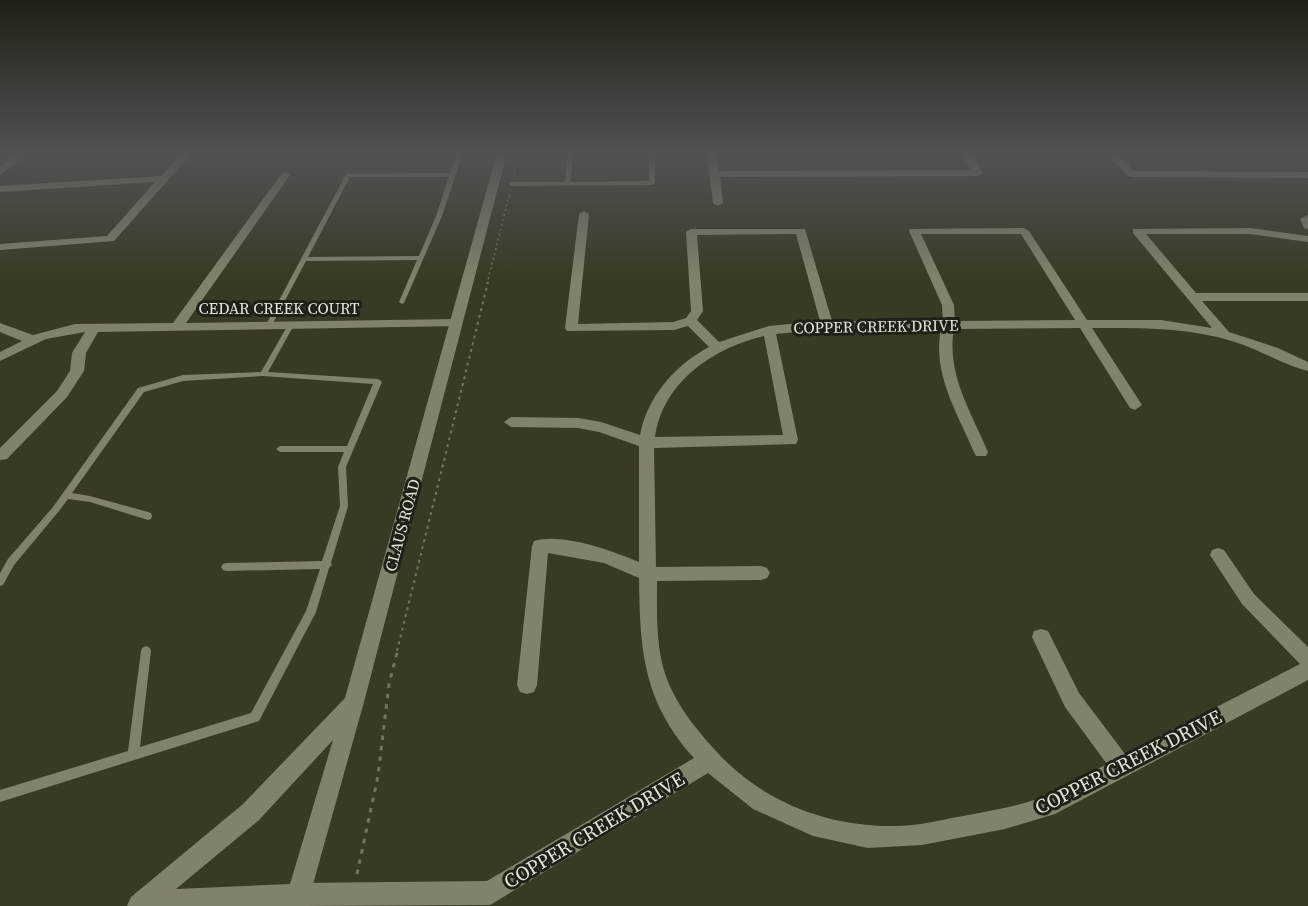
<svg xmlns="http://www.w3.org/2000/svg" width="1308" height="906" font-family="'Source Serif 4',serif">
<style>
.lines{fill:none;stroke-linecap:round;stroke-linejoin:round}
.path-far2{stroke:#737362;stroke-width:1.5;stroke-dasharray:2 3;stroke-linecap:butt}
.path-far1{stroke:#737362;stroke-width:2;stroke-dasharray:3 4;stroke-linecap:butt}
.path{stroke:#737362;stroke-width:3;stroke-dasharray:4.5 6;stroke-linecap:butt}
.service{fill:#82816c;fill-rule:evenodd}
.minor{fill:#82816c;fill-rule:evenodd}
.secondary{fill:#82816c;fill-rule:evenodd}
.labels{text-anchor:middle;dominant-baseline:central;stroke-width:6;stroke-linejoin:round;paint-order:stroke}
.street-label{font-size:16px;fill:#e2e2d6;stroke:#202017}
.near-street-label{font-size:20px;fill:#e2e2d6;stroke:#202017}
</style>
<rect width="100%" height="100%" fill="#3a3926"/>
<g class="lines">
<path class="path-far2" d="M514 175 518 153
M487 284 510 192"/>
<path class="path-far1" d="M397 651 488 282"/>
<path class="path" d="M357 874 378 776 389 684 398 649"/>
<path class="service" d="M457 153H463L442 216 404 303 402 304 399 302 417 260 306 261 272 325 271 327H267L266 325 346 174 450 173ZM350 177H449L436 216 419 256 308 257Z
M568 153H574L570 182 649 181V153H655V183L652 185 512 186 509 184 512 182H565Z
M289 323H293L294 325 268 372 378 379 382 382 346 467 348 506 331 563 332 565 329 568 316 612 259 721 0 802V790L128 751 141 651 142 648 146 646 150 648 151 651 140 747 251 713 306 611 320 569 226 571 223 570 221 567 223 564 226 563 322 561 340 506 338 467 344 452H280L276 449 280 446H347L373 384 263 376 183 381 144 392 72 493 90 496 148 512 151 513 152 516 151 519 148 520 90 502 68 499 59 511 14 565 3 585 0 586V573L8 559 53 507 138 388 183 375 261 372Z"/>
<path class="minor" d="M17 153H28L0 175V167Z
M182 153H192L114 241 0 250V244L107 236 155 182 0 192V186L161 176Z
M707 153H717L719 171 971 170 961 153H971L983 173 978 176 720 177 723 203 718 206 713 203Z
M1107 153H1117L1134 171 1308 172V178L1131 177 1128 176Z
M285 172 290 175 186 323 456 319 460 320 462 323 460 326 98 332 86 353 84 371 67 397 7 459 0 460V448L57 391 70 371 72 353 85 332 46 339 0 361V352L22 341 0 332V323L33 335 75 324 173 323 282 173Z
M584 211 589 214 578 324 673 322 686 318 691 311 686 232 691 229H805L832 321H943L942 305 909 231 910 229 1024 228 1029 231 1087 320H1161L1212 328 1133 233V229L1250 228 1308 236V242L1250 234H1146L1196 293H1308V301H1202L1229 332 1278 348 1308 362V371C1284 365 1260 350 1235 342 1188 327 1141 328 1092 328L1142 405 1135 410 1130 408 1080 328 954 329C946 373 971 412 988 452L986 456H976L974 452C957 412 932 373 941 329H827L776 334 798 440 796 444 654 448 656 567 761 566 767 568 770 573 767 578 761 580 657 581C657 608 656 636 662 663 670 697 693 726 716 751 762 802 828 827 895 826 918 826 940 820 963 816 989 811 1017 807 1042 797 1064 788 1085 775 1107 764L1065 707 1032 637 1034 631 1041 629 1048 631 1079 693 1125 754 1300 664 1242 604 1210 555 1212 550 1218 548 1224 550 1254 594 1308 647V680L1055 814 1005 829 922 845 868 848 813 836 753 809 708 773 490 905 297 906 290 903 286 895 290 887 298 883 487 881 694 758C643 701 640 651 639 578L604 563 548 553 537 685 534 692 527 694 520 692 517 685 532 546 534 541C562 532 613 551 639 562V446L599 432 578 428 511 427 504 422 511 417 578 418 601 422 640 435C647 397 675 365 709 347L688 326 674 330 567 331 565 328 579 214ZM796 234 820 321 769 326 719 342 697 320 703 311 697 235ZM921 234H1021L1075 320 955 321 954 305ZM764 336 783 435 655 437C663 382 713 348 764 336Z
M1308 215V229L1304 228 1300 219Z"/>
<path class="secondary" d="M497 153H507L364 702 310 895 309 906H127L131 897 243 804 345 698ZM333 740 290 884 176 889 259 820Z"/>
</g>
<linearGradient id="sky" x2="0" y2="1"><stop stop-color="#201f15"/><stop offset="0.55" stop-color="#4f5452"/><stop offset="1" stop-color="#4f5452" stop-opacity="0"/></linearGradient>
<rect width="1308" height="280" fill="url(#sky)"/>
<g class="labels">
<g class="street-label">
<text x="279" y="308">CEDAR CREEK COURT</text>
<text transform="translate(876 326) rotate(-1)">COPPER CREEK DRIVE</text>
<text transform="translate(402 525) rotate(-75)">CLAUS ROAD</text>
</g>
<g class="near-street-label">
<text transform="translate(1128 762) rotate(-27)">COPPER CREEK DRIVE</text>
<text transform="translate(594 830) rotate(-31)">COPPER CREEK DRIVE</text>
</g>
</g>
</svg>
